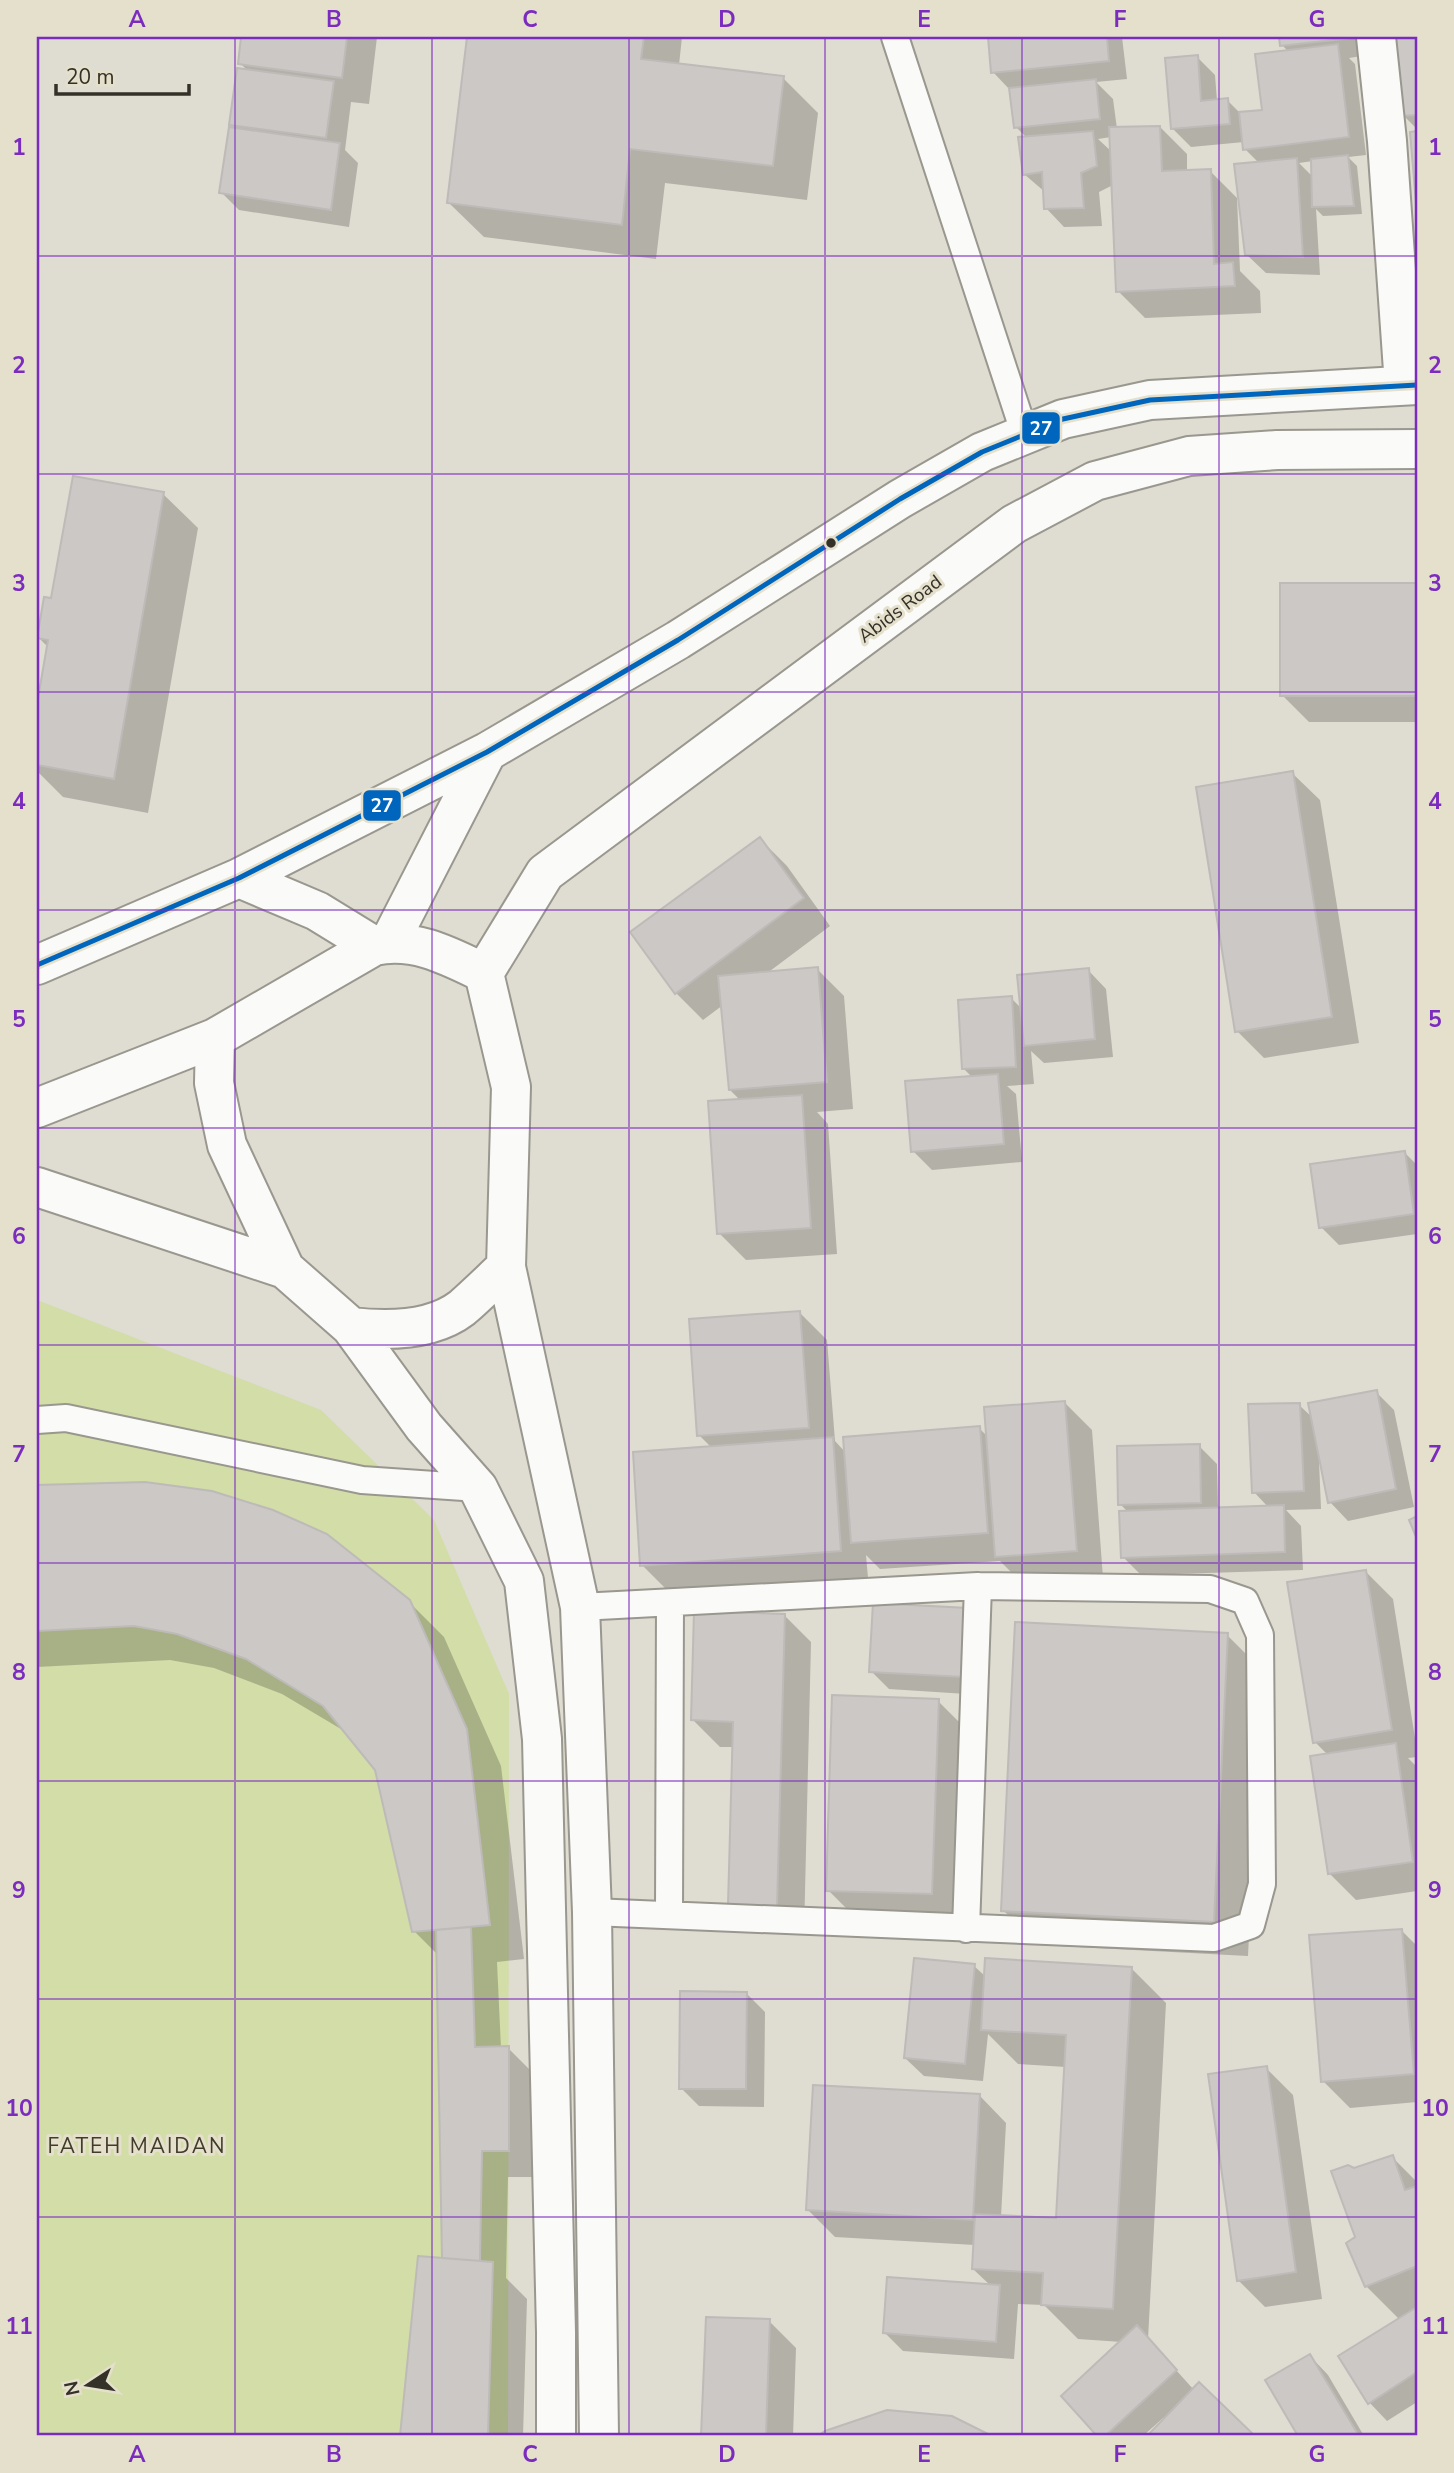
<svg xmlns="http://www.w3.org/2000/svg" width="1454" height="2473" font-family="'Nunito Sans',sans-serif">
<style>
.green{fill:#d2dda8}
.shadow{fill:#0003;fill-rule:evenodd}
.building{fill:#cbc8c6;stroke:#bdbab8;stroke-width:2}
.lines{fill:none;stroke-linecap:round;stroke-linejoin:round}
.lane-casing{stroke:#99978e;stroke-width:30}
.street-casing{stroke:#99978e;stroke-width:42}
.primary-casing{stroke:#99978e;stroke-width:42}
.lane{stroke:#fafaf8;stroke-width:26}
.street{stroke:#fafaf8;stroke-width:38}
.primary{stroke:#fafaf8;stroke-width:38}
.bus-1-casing{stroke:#e5e0cb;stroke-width:10}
.bus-1{stroke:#0065bd;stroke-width:5}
.grid{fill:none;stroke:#7b2cbf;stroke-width:2;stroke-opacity:0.55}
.bus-dot{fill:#343129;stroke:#e5e0cb;stroke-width:2.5}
.labels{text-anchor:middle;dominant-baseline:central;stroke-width:6;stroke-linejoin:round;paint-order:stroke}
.street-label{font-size:19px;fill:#343129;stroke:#e5e0cb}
.neighbourhood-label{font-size:21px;letter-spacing:2px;fill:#403c2a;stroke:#e5e0cb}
.line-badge{stroke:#e5e0cb;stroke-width:2.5}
.badge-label{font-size:19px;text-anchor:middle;font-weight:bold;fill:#fff}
.neatline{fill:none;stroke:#7b2cbf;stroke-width:2.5}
.grid-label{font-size:23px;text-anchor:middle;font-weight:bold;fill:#7b2cbf}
</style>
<rect width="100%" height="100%" fill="#dfdcd1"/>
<path class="green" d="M37 1300 321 1410 434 1520 509 1694 508 2436H37Z"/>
<path class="shadow" d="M243 37H377L369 104 351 102 345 150 358 163 349 227 239 210 221 192 237 130 231 124 248 71 240 63Z
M469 37H682L679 65 783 78 818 113 807 200 665 183 656 259 484 237 449 203Z
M989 37H1122L1127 79 1096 82 1113 99 1117 129 1160 127 1187 154V172L1210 171 1237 198 1240 271 1260 291 1261 313 1145 318 1118 291 1113 185 1099 192 1102 226 1064 227 1046 208 1045 192 1024 174 1027 138 1016 127 1011 91 993 72ZM1111 137 1112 152 1098 139Z
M1281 37H1366L1368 55 1349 58 1355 64 1366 155 1348 157 1357 166 1362 214 1323 216 1316 209 1320 275 1266 273 1247 255 1259 163 1245 149 1244 142 1191 147 1172 128 1197 57 1215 75 1217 101 1227 100 1240 113 1264 111 1289 52 1282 45ZM1313 161V177L1299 163Z
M1398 37H1417V129L1403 115Z
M163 494 198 528 148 813 63 797 37 771V714L48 647 39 638 53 600Z
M1282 585H1417V722H1309L1282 695Z
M1292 773 1320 800 1359 1043 1264 1058 1237 1031Z
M760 839 787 866 830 926 766 974 817 969 844 996 853 1109 817 1112 828 1124 837 1254 746 1260 719 1233 741 1101 730 1090 723 1005 703 1020 676 993Z
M1088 970 1106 989 1113 1057 1044 1063 1031 1051 1034 1084 1007 1086 1016 1094 1022 1162 932 1170 913 1151 973 1078 964 1069 1011 998 1022 1009Z
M1404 1152 1417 1165V1234L1339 1245 1321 1227Z
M800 1313 827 1340 835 1441 846 1453 979 1428 988 1437 1065 1403 1092 1430 1103 1578 1023 1584 1000 1561 880 1569 866 1555 868 1578 669 1592 642 1565 712 1448 699 1435Z
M1376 1392 1394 1410 1414 1507 1348 1521 1330 1502 1319 1461 1321 1509 1286 1510 1301 1526 1303 1570 1141 1575 1123 1557 1128 1512 1120 1504 1199 1446 1217 1464 1218 1509 1269 1508 1254 1492 1299 1405 1313 1418Z
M78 1485 408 1601 444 1637 501 1766 524 1959 497 1962 501 2048H508L535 2075V2177H508L506 2278 527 2299 523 2436H402L420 2258 447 2260 438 1955 414 1931 376 1770 346 1732 282 1694 214 1668 170 1660 37 1667V1487Z
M1366 1572 1393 1599 1417 1751V1757L1408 1758 1417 1767V1891L1356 1900 1329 1873 1328 1755 1315 1742Z
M967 1610 982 1695 889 1689 871 1671Z
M784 1615 811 1642 804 1934 757 1932 730 1905 734 1747H720L693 1720Z
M1227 1635 1262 1670 1248 1956 1038 1945 1003 1910Z
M938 1701 965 1728 959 1920 855 1917 828 1890Z
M1401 1930 1417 1946V2102L1350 2108 1323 2081Z
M974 1966 986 1977 1131 1968 1166 2003 1148 2339 1194 2390 1199 2384 1252 2436H1149L1165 2420 1163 2418 1143 2436H1100L1063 2396 1122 2342 1078 2339 1044 2305 1018 2304 1014 2359 903 2351 885 2333 991 2286 973 2269 975 2245 835 2237 808 2210 979 2095 1006 2123 1001 2217 1058 2220 1066 2067 1018 2064 988 2034 983 2081 924 2076 905 2058Z
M746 1993 765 2012 764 2107 699 2106 681 2088Z
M1266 2068 1293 2095 1322 2299 1265 2307 1238 2280Z
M1392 2157 1417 2182V2402L1387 2421 1369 2402 1400 2320 1366 2286 1358 2238 1354 2170Z
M707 2319 769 2321 796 2348 793 2436H703Z
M1310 2356 1328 2375 1364 2436H1300L1268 2381Z
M951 2418 988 2436H821L826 2432Z"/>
<path class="building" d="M241 37H347L342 78 238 64Z
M467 37H644L641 59 784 76 773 166 630 149 622 225 447 203Z
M988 37H1107L1109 61 991 73Z
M1279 37H1351V38L1280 46Z
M1396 37H1417V115L1401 116Z
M1338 44 1349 137 1243 150 1239 112 1262 110 1255 54Z
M1198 55 1201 101 1228 98 1230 124 1171 129 1165 58Z
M237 68 334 81 326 138 229 125Z
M1096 79 1100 119 1014 128 1009 88Z
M1160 126 1162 171 1211 169 1214 264 1233 262 1235 286 1116 292 1109 127Z
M229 127 340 143 331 210 219 193Z
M1093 131 1097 166 1081 173 1084 208 1044 209 1042 172 1023 175 1018 137Z
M1417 131V215L1410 132Z
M1348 155 1354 206 1312 207 1311 159Z
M1297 158 1303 257 1245 255 1234 164Z
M73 476 164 492 114 779 37 765V704L48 640 37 638 44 597 51 598Z
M1280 583H1417V696H1280Z
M1293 771 1332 1017 1235 1032 1196 787Z
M760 837 804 898 675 994 630 932Z
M818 967 827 1082 729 1090 718 976Z
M1089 968 1095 1039 1024 1046 1017 975Z
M1012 996 1016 1067 962 1069 958 1000Z
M998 1074 1004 1144 911 1152 905 1081Z
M802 1095 811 1228 717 1234 708 1101Z
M1405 1151 1414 1214 1319 1228 1310 1164Z
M800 1311 809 1428 697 1436 689 1319Z
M1377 1390 1396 1489 1328 1503 1308 1403Z
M1065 1401 1077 1551 995 1557 984 1407Z
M1300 1403 1304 1491 1252 1493 1248 1404Z
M980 1426 988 1533 851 1543 843 1437Z
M833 1437 841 1551 640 1566 633 1452Z
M1200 1444 1201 1503 1118 1505 1117 1446Z
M145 1482 212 1491 273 1510 327 1534 410 1600 467 1729 490 1925 412 1932 375 1770 323 1706 246 1659 177 1634 134 1626 37 1631V1485Z
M1284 1505 1285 1552 1121 1558 1119 1511Z
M1417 1516V1539L1409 1520Z
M1366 1570 1392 1730 1313 1743 1287 1582Z
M873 1603 968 1608 964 1677 869 1672Z
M694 1611 785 1614 777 1908 728 1906 733 1722 691 1720Z
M1015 1622 1228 1633 1214 1922 1001 1911Z
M832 1695 939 1699 932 1894 826 1891Z
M1396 1743 1413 1862 1328 1874 1310 1756Z
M471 1927 475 2047 509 2046V2151H482L480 2261 442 2258 436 1930Z
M1402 1929 1414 2074 1321 2082 1309 1935Z
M914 1958 975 1964 965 2064 904 2058Z
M985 1958 1132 1967 1113 2309 1041 2305 1043 2273 972 2269 975 2214 1056 2218 1066 2035 981 2030Z
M680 1991 747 1992 746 2089H679Z
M1267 2066 1296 2272 1237 2281 1208 2074Z
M813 2085 980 2094 973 2220 806 2210Z
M1393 2155 1405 2190 1417 2186V2266L1365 2287 1346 2243 1355 2237 1331 2171 1348 2165 1354 2168Z
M418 2256 493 2262 488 2436H400Z
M887 2277 1000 2285 996 2342 883 2333Z
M1417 2307V2372L1368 2404 1338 2356Z
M706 2317 770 2319 766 2436H701Z
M1137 2325 1177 2370 1105 2436H1097L1061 2396Z
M1310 2354 1359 2436H1298L1265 2380Z
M1199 2382 1255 2436H1147Z
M887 2410 952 2416 992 2436H818L825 2431Z"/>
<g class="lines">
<defs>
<path id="lane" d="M895 37 1025 435
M37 1420 66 1418 362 1480 478 1488
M580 1607 978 1586 1210 1589 1245 1601 1260 1635 1262 1884 1251 1925 1214 1938 592 1912
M669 1914 670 1603
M966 1929 978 1586"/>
<path id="street" d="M1376 37 1387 141 1404 385"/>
<path id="primary" d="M239 878 317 911 374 946
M389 943 487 752
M37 965 239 878 487 752 678 640 900 499 982 452 1063 419 1150 400 1417 385
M484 973 511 1087 506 1267 580 1607 592 1912 599 2436
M484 973 545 873 1014 524 1095 481 1189 456 1277 450 1417 449
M215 1038 214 1083 227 1145 285 1269 351 1327 424 1427 478 1488 524 1581 542 1739 556 2332V2436
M37 1108 215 1038 374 946C414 937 449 956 484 973
M37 1187 285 1269
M351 1327C386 1331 432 1331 462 1308 477 1295 492 1280 506 1267"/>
</defs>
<use href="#lane" class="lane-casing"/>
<use href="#street" class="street-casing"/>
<use href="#primary" class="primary-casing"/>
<use href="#lane" class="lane"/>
<use href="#street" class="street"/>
<use href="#primary" class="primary"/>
<defs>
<path id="bus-1" d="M37 965 239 878 487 752 678 640 900 499 982 452 1063 419 1150 400 1417 385"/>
</defs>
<use href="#bus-1" class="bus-1-casing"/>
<use href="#bus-1" class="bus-1"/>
</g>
<path class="grid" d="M235 37V2436M432 37V2436M629 37V2436M825 37V2436M1022 37V2436M1219 37V2436M37 256H1417M37 474H1417M37 692H1417M37 910H1417M37 1128H1417M37 1345H1417M37 1563H1417M37 1781H1417M37 1999H1417M37 2217H1417"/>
<circle class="bus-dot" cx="831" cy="543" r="6"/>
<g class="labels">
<g class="street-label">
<text transform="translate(900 609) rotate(-37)">Abids Road</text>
</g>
<g class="neighbourhood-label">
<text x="137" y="2146">FATEH MAIDAN</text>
</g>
</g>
<g class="line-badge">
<rect x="1021" y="411" width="40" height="34" rx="7" fill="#0065bd"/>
<rect x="362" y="789" width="40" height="33" rx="7" fill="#0065bd"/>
</g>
<g class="badge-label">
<text x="1041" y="435">27</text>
<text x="382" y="812">27</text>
</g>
<rect width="1454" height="2473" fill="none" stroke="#e5e0cb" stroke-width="77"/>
<g transform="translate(88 2385) rotate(258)" stroke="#e5e0cb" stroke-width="5" paint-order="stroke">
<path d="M0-5L12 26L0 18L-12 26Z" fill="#343129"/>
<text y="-10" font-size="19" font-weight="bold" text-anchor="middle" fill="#343129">N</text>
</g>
<path d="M56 84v10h133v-10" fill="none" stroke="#343129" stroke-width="3.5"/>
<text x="66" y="84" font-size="21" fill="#343129" stroke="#e5e0cb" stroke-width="5" paint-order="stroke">20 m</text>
<rect x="38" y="38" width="1378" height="2396" class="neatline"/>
<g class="grid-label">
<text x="137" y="27">A</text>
<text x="334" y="27">B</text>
<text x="530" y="27">C</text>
<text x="727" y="27">D</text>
<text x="924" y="27">E</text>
<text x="1120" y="27">F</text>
<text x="1317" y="27">G</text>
<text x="19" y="155">1</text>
<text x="1435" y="155">1</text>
<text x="19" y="373">2</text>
<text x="1435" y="373">2</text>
<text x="19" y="591">3</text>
<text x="1435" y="591">3</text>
<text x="19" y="809">4</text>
<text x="1435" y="809">4</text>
<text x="19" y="1027">5</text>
<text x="1435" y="1027">5</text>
<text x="19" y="1244">6</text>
<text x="1435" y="1244">6</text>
<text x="19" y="1462">7</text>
<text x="1435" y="1462">7</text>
<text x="19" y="1680">8</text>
<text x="1435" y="1680">8</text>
<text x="19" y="1898">9</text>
<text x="1435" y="1898">9</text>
<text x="19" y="2116">10</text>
<text x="1435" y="2116">10</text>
<text x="19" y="2334">11</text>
<text x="1435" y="2334">11</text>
<text x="137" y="2462">A</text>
<text x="334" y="2462">B</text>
<text x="530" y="2462">C</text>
<text x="727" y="2462">D</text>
<text x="924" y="2462">E</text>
<text x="1120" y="2462">F</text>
<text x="1317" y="2462">G</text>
</g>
</svg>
